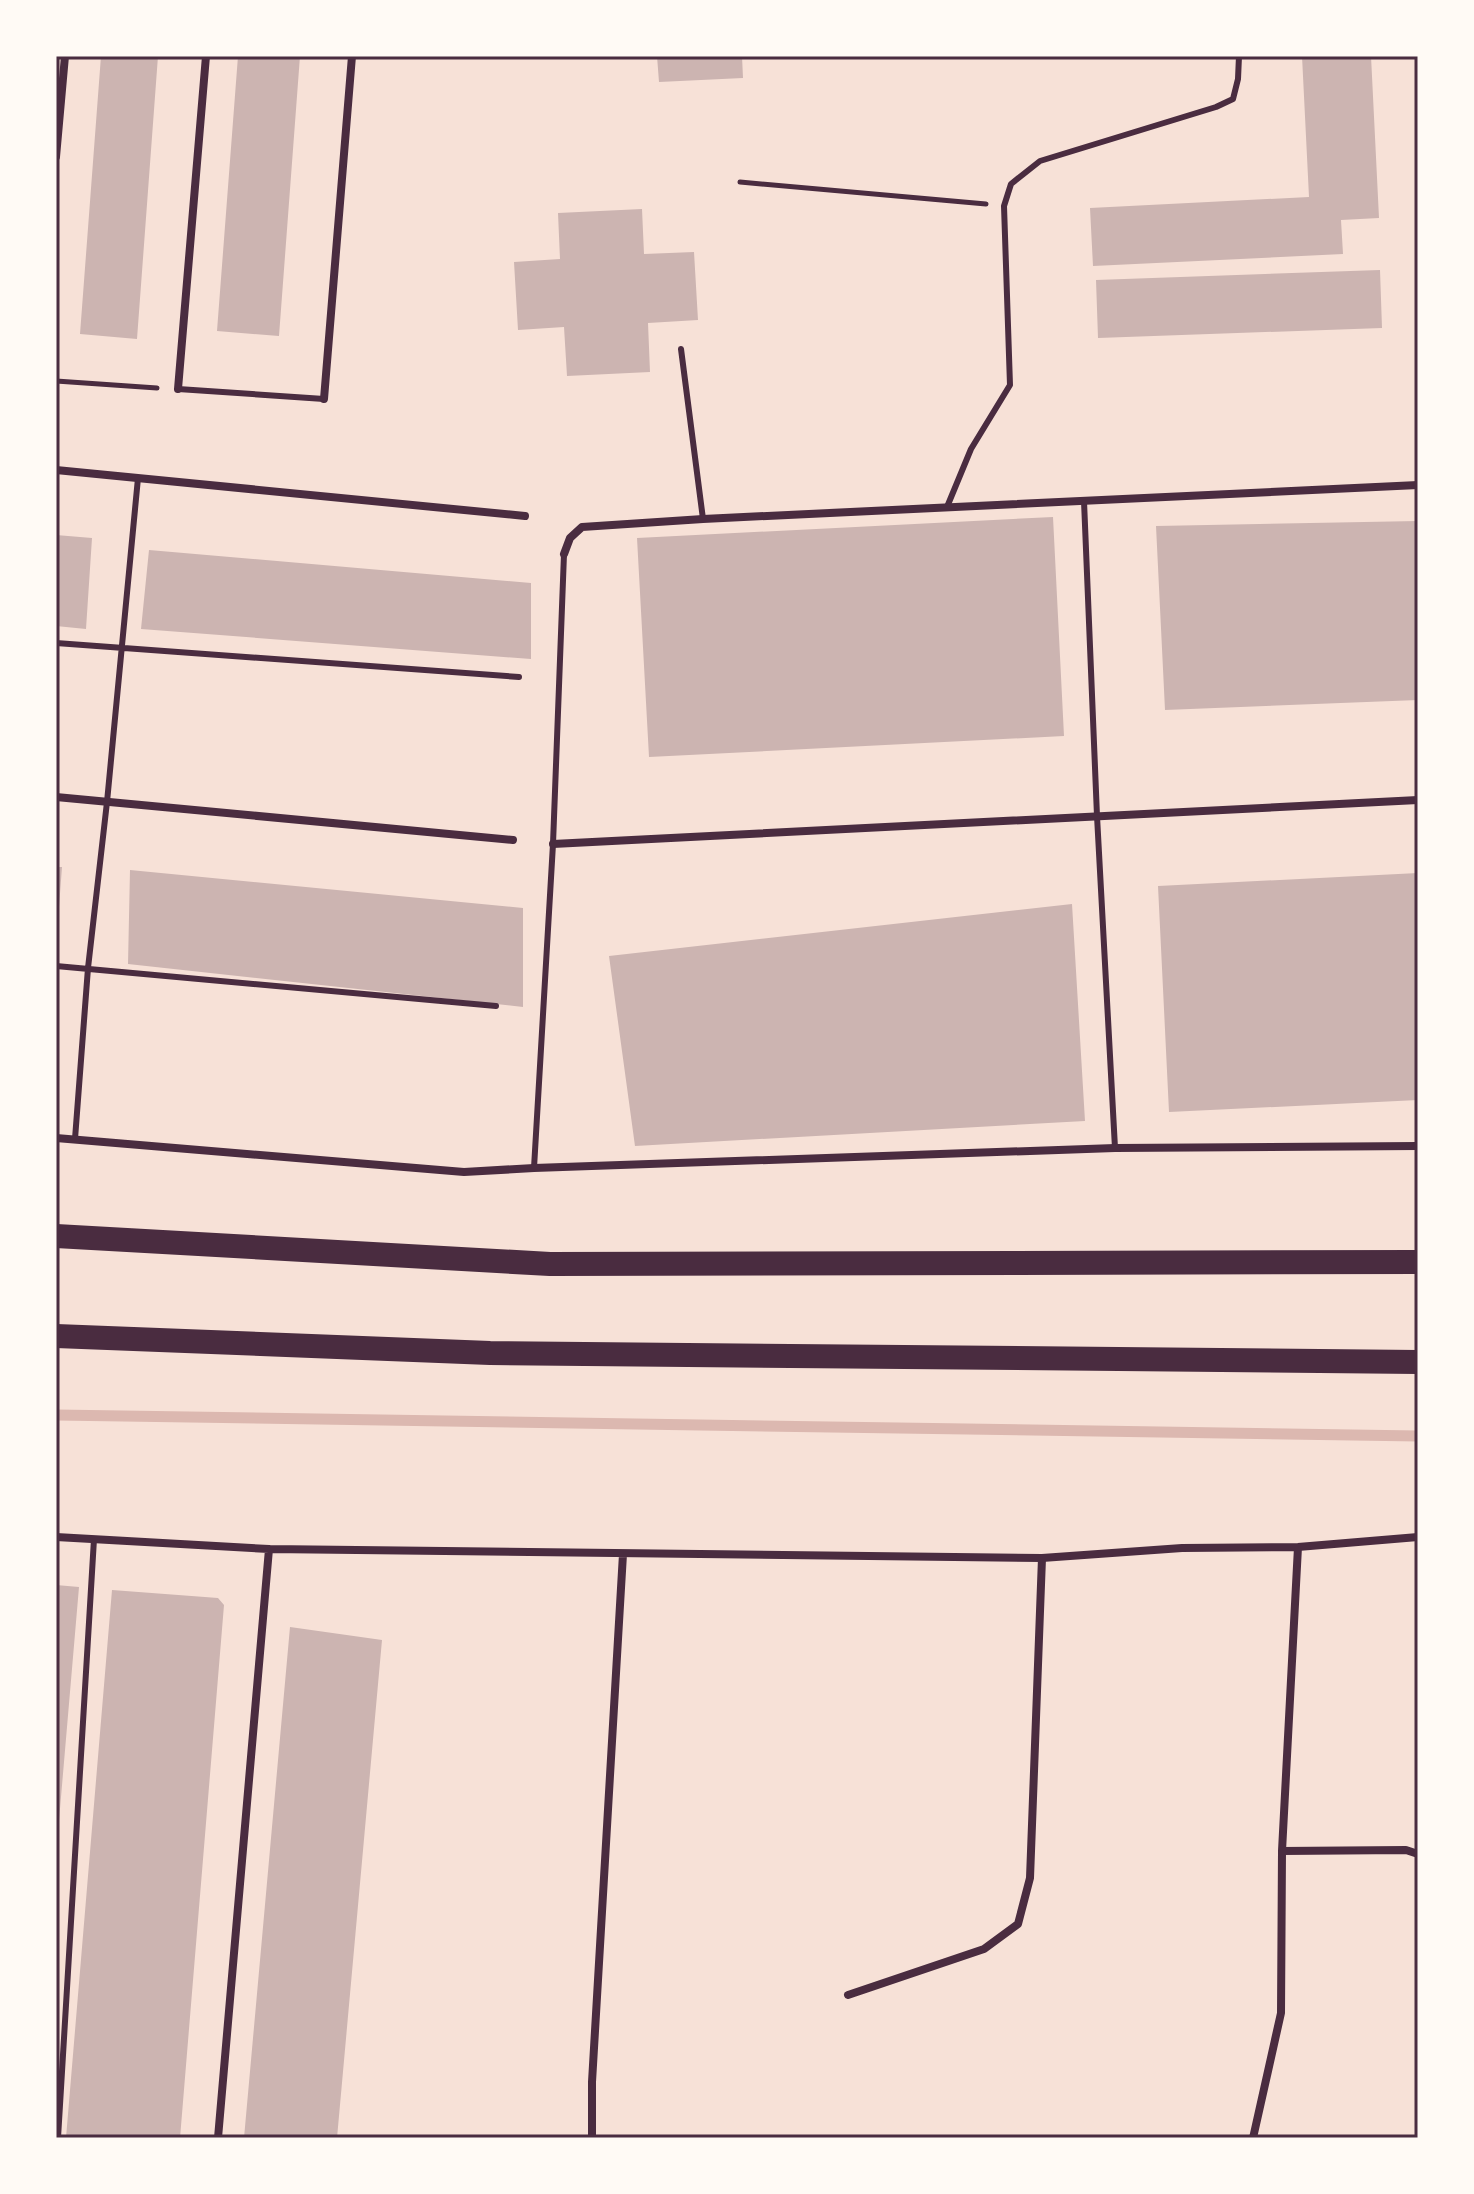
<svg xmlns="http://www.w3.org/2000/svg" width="1474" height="2194" font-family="Jost,sans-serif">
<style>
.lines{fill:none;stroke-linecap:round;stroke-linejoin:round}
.stream{stroke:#dcb8b0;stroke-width:11}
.building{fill:#ccb4b1}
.path{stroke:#4a2c40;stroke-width:5}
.service{stroke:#4a2c40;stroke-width:6}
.minor{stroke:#4a2c40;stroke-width:8}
.motorway{stroke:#4a2c40;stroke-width:24}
.neatline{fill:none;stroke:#4a2c40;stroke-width:3}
</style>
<rect width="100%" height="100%" fill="#f7e1d7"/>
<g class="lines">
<path class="stream" d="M56 1415 1418 1436"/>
</g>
<path class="building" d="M101 56H158L137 339 80 334Z
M238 56H300L279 336 217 331Z
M657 56H742L743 78 659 82Z
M1302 56H1371L1379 218 1341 220 1343 254 1093 266 1090 208 1309 197Z
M642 209 644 254 694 252 698 320 648 323 650 372 567 376 564 327 518 330 514 262 560 259 558 213Z
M1380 270 1382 328 1098 338 1096 280Z
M1053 517 1064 736 649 757 637 538Z
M1418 521V700L1165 710 1156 526Z
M56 535 92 538 86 629 56 626Z
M149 550 531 583V659L141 629Z
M56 867H62L58 920H56Z
M130 870 523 908V1007L128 964Z
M1418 873V1100L1169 1112 1158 886Z
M1072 904 1085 1121 635 1146 609 956Z
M56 1585 79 1587 58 1832H56Z
M112 1590 218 1598 224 1605 180 2138H66Z
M290 1627 382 1640 337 2138H244Z"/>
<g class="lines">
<path class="path" d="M740 182 986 204
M56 381 157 388"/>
<path class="service" d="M681 349 703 519
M178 389 324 399
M1084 501 1097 816 1115 1148
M947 507 971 449 1010 385 1004 206 1011 184 1040 161 1216 107 1233 99 1238 79 1239 56
M56 643 519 677
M56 966 496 1006
M75 1139 88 968 107 802 138 478
M534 1168 553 844 564 554
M58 2138 94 1539"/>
<path class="minor" d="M56 157 65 56
M178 389 206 56
M324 399 352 56
M56 470 525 516
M564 554 570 538 582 527 703 519 1418 485
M56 797 513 840
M553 844 1418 800
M56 1138 464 1172 534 1168 1115 1148 1418 1146
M56 1537 269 1549 1042 1558 1182 1548 1298 1547 1418 1537
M1282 1851 1406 1850 1418 1854
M848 1995 984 1949 1018 1924 1030 1878 1042 1558
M218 2138 269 1549
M592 2138V2082L623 1554
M1253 2138 1281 2013 1282 1851 1298 1547"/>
<path class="motorway" d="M56 1236 550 1264 1418 1262
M56 1336 490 1353 1418 1362"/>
</g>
<rect width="1474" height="2194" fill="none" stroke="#fffaf5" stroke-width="116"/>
<rect x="58" y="58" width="1358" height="2078" class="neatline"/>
</svg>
